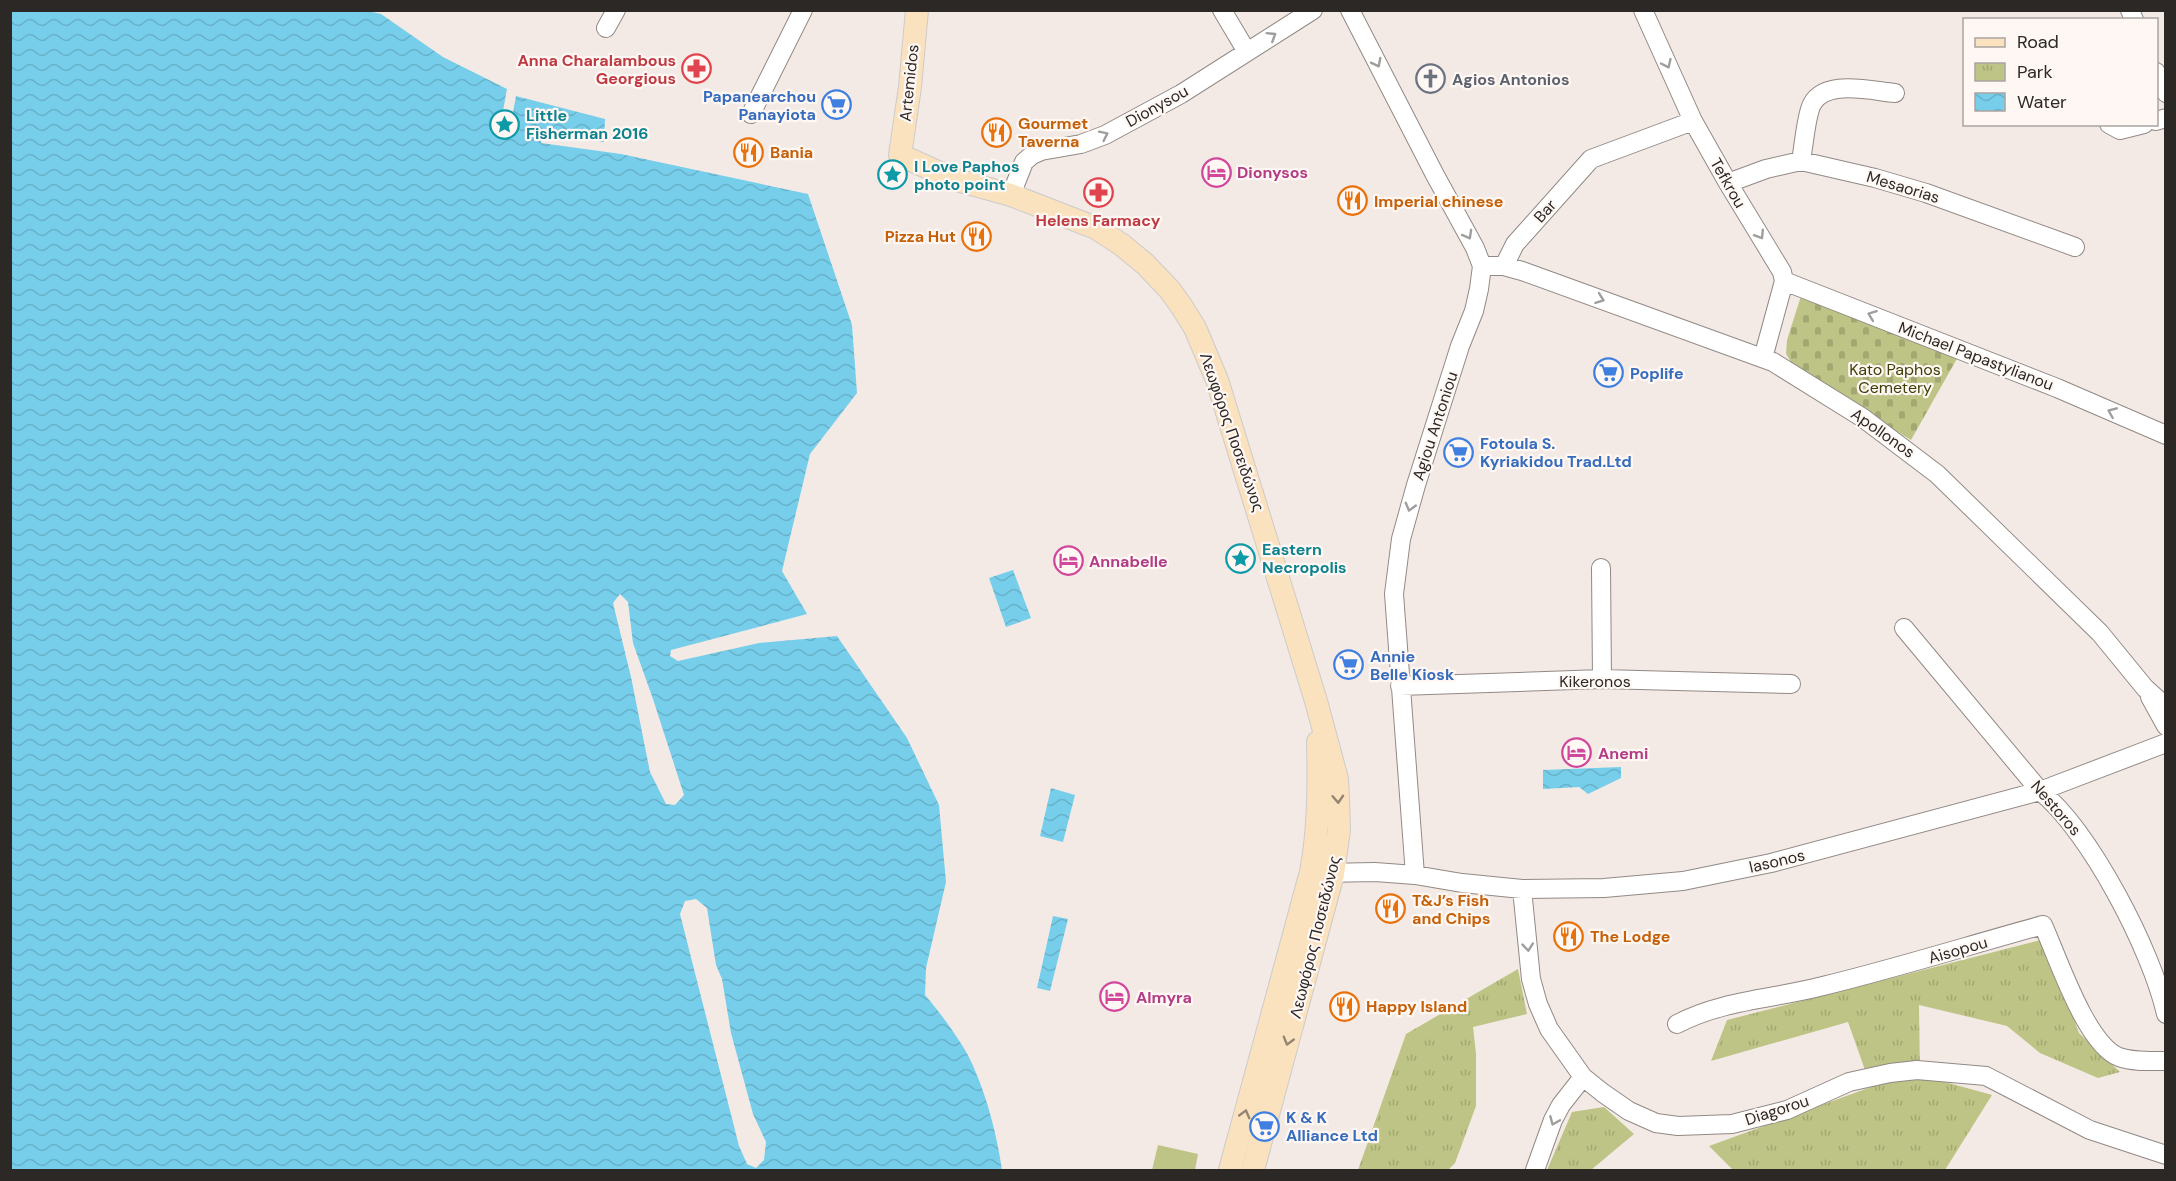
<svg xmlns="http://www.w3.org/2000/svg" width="2176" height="1181" font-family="'DM Sans',sans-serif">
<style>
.green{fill:#bec485}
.cemetery{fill:url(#cemetery-stones)}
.park{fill:url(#park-tufts)}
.water{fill:url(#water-waves)}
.pier{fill:#f3eae5}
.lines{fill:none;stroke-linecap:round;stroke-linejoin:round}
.minor-casing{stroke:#928985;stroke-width:20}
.major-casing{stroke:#cccbcb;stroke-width:24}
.minor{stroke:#fff;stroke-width:18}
.major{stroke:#fbe2be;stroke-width:22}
.oneway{stroke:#a09e9d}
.oneway2{stroke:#938572}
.labels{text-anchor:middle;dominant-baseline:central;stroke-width:4.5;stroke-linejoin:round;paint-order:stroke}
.health-label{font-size:16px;font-weight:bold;fill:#be3a42;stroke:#fff7f3;text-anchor:end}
.worship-label{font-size:16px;font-weight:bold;fill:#5b616d;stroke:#fff7f3;text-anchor:start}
.street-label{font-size:16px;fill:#2b2826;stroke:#fff7f3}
.shop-label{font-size:16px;font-weight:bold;fill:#366cbe;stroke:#fff7f3;text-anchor:start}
.culture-label{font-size:16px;font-weight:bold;fill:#0d838f;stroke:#fff7f3;text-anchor:start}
.food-label{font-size:16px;font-weight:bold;fill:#c56008;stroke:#fff7f3;text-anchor:start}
.hotel-label{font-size:16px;font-weight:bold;fill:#b23c85;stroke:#fff7f3;text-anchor:start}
.park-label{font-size:16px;fill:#3c3f06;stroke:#fff7f3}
</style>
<defs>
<pattern id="cemetery-stones" width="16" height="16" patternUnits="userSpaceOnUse" patternTransform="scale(1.5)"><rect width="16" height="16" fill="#bec485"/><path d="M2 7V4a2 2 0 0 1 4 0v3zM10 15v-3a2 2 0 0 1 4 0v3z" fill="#a3a873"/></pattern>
<pattern id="park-tufts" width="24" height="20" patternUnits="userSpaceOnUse" patternTransform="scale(1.5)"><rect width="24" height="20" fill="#bec485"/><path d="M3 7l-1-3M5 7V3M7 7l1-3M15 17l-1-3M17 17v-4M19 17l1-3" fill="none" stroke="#a3a873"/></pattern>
<pattern id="water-waves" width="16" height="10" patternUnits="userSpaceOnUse" patternTransform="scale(1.5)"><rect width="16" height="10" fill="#77ceeb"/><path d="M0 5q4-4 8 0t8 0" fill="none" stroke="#67b1c9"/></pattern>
</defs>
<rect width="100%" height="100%" fill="#f3eae5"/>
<path class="green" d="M1158 1145 1198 1154 1195 1170H1152Z"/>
<path class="cemetery" d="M1801 296 1959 355 1911 440 1795 368 1786 354 1787 340Z"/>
<path class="park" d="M2045 939 2079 1033 2120 1072 2098 1078 2040 1053 2007 1026 1919 1005 1920 1075 1992 1095 1945 1170H1733L1709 1146 1871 1087 1848 1022 1711 1061 1727 1020Z
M1518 969 1527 1014 1473 1027 1476 1054V1106L1455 1163 1448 1170H1358L1406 1034Z
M1604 1107 1634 1134 1591 1170H1547L1572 1112Z"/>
<path class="water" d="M363 10 381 14 443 57 507 89 500 127 510 129 516 96 605 119 604 142 542 133 541 143 621 154 808 194 852 325 857 393 810 454 782 571 807 614 671 650 670 656 678 661 759 643 837 636 907 738 939 805 946 882 926 968 925 995C939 1011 966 1047 974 1068 988 1100 997 1136 1002 1170H11L10 11Z
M1013 570 1031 618 1006 627 989 578Z
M1621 767V778L1588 794 1579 787 1543 789V770Z
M1051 788 1075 795 1063 842 1040 836Z
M1053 916 1068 919 1050 991 1037 988Z"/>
<path class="pier" d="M620 594 628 602 633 643 653 699 684 795 675 805 666 804 650 772 631 677 613 603Z
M696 899 707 908 716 965 722 979 731 1033 753 1114 766 1142 764 1160 756 1168 747 1164 739 1146 680 914 685 901Z"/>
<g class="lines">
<defs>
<path id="minor" d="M1222 10 1247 52
M1350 10 1435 175 1475 248 1482 266 1479 289 1474 311 1460 346 1416 485 1401 539 1394 594 1415 875
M1643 10 1693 121 1728 183 1782 272 1784 281 1763 358
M2130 10 2134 20
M606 28 616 10
M2156 72 2166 93
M751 114 803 10
M2156 121 2166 118
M2109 124 2120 130 2144 124
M1801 161C1804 144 1805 126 1810 109 1820 77 1871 91 1895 93
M1728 183 1766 169 1801 161 1875 178 1926 193 2075 247
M1011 195 1024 162 1032 155 1041 151 1081 144 1105 135 1181 94 1313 10
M1482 266H1504L1522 271 1773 362 1863 418 1937 474 2100 633 2145 688 2166 707
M1504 266 1515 244 1591 159 1693 121
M1784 281 2057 388 2166 435
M1601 568 1602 679
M1904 628 2040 791C2090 831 2152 951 2166 1014
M1400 686 1602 679 1791 684
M2150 697 2166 726
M1322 873 1375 872 1415 875 1462 883 1522 889 1604 888 1683 881 1771 863 2040 791 2166 743
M1522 889 1531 979 1538 1004 1549 1029 1583 1077 1603 1093 1629 1111 1656 1123 1678 1126 1732 1124 1787 1110 1849 1082 1890 1073 1917 1070 1986 1076 2090 1130 2166 1155
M1677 1024C1723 1000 1773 999 1823 986 1897 968 1970 945 2043 925 2058 958 2086 1044 2119 1057 2133 1062 2150 1061 2166 1061
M1535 1170 1553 1120 1561 1105 1583 1077"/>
<path id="major" d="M917 10 910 87 900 155 953 179 1011 195 1096 228 1122 245 1145 264 1169 289 1182 307 1195 328 1217 380 1316 701 1337 779 1338 799 1339 830 1333 874 1253 1170
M1230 1170 1311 872C1319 829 1319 786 1318 742"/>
</defs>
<use href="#minor" class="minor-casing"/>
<use href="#major" class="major-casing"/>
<use href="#minor" class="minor"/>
<use href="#major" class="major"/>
</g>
<defs><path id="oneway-chevron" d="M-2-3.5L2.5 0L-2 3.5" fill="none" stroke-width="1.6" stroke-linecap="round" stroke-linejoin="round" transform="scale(1.5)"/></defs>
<g class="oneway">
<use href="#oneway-chevron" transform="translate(1272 36) rotate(-32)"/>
<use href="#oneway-chevron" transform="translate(1377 63) rotate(63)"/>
<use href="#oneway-chevron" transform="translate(1667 64) rotate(65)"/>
<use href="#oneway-chevron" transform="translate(1104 135) rotate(-26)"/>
<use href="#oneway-chevron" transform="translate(1468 235) rotate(61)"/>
<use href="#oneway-chevron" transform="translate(1760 235) rotate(58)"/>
<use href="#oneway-chevron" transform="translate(1600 299) rotate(20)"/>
<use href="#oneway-chevron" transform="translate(1872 315) rotate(-159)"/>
<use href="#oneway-chevron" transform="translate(2112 412) rotate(-157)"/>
<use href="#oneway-chevron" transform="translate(1410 507) rotate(105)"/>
<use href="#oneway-chevron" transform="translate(1528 947) rotate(84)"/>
<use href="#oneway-chevron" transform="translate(1554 1121) rotate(113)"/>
</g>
<g class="oneway2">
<use href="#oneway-chevron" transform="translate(1338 799) rotate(87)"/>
<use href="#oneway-chevron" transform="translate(1288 1041) rotate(106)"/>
<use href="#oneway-chevron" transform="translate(1245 1114) rotate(-75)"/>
</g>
<defs>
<symbol id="pharmacy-ring" viewBox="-11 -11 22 22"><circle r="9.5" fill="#fff7f3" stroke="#e0444e" stroke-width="1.5"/><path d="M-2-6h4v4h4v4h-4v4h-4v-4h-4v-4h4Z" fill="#e0444e"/></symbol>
<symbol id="church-ring" viewBox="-11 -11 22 22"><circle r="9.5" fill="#fff7f3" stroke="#6b7280" stroke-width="1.5"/><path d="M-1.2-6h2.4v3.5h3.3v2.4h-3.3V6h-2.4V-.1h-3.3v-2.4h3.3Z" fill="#6b7280"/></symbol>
<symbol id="supermarket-ring" viewBox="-11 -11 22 22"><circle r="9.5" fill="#fff7f3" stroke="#3f7fe0" stroke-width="1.5"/><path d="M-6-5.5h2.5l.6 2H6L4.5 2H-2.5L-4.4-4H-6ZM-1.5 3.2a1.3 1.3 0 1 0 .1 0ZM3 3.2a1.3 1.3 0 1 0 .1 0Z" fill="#3f7fe0"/></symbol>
<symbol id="sight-ring" viewBox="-11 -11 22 22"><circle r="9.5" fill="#fff7f3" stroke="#0f9aa8" stroke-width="1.5"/><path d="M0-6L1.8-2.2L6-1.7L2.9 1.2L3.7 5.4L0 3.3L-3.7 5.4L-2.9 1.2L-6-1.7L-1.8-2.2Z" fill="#0f9aa8"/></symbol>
<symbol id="restaurant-ring" viewBox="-11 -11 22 22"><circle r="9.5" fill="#fff7f3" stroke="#e8710a" stroke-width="1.5"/><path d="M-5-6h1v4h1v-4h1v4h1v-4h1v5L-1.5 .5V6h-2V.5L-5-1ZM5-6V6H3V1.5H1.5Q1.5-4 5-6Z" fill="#e8710a"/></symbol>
<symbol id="hotel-ring" viewBox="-11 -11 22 22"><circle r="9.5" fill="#fff7f3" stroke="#d1479c" stroke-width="1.5"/><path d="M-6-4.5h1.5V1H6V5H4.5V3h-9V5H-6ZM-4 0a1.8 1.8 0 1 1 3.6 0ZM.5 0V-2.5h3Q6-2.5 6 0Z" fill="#d1479c"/></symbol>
</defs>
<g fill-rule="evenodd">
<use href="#pharmacy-ring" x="680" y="52" width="33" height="33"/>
<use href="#church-ring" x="1414" y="62" width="33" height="33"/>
<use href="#supermarket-ring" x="820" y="88" width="33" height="33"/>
<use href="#sight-ring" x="488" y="108" width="33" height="33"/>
<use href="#restaurant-ring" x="980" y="116" width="33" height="33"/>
<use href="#restaurant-ring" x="732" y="136" width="33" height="33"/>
<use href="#hotel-ring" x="1200" y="156" width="33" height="33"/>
<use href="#sight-ring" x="876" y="158" width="33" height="33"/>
<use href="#pharmacy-ring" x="1082" y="176" width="33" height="33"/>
<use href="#restaurant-ring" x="1336" y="184" width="33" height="33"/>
<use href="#restaurant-ring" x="960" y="220" width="33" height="33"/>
<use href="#supermarket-ring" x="1592" y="356" width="33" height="33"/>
<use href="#supermarket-ring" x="1442" y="436" width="33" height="33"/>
<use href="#sight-ring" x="1224" y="542" width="33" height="33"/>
<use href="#hotel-ring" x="1052" y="544" width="33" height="33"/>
<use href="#supermarket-ring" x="1332" y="648" width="33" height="33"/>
<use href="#hotel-ring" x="1560" y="736" width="33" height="33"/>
<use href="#restaurant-ring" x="1374" y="892" width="33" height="33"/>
<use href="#restaurant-ring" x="1552" y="920" width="33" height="33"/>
<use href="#hotel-ring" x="1098" y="980" width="33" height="33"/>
<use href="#restaurant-ring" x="1328" y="990" width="33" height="33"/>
<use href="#supermarket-ring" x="1248" y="1110" width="33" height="33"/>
</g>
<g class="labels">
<g class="health-label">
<text x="676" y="60">Anna Charalambous<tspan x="676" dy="18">Georgious</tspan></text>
<text x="1098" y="220" text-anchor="middle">Helens Farmacy</text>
</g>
<g class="worship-label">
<text x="1452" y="79">Agios Antonios</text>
</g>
<g class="street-label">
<text transform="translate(909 83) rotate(-84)">Artemidos</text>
<text transform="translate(1157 106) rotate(-29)">Dionysou</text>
<text transform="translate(1728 183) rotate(60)">Tefkrou</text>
<text transform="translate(1903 187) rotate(17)">Mesaorias</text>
<text transform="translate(1545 211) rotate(-48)">Bar</text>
<text transform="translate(1976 356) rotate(21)">Michael Papastylianou</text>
<text transform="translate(1435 426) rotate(-72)">Agiou Antoniou</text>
<text transform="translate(1232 432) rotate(71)">Λεωφόρος Ποσειδώνος</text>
<text transform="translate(1883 433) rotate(35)">Apollonos</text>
<text x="1595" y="681">Kikeronos</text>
<text transform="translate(2056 808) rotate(49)">Nestoros</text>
<text transform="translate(1777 861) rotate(-13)">Iasonos</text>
<text transform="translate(1315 937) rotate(-76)">Λεωφόρος Ποσειδώνος</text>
<text transform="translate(1958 950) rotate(-16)">Aisopou</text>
<text transform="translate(1777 1110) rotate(-18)">Diagorou</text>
</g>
<g class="shop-label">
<text x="816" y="96" text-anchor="end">Papanearchou<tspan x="816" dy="18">Panayiota</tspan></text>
<text x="1630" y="373">Poplife</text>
<text x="1480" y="443">Fotoula S.<tspan x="1480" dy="18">Kyriakidou Trad.Ltd</tspan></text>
<text x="1370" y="656">Annie<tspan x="1370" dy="18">Belle Kiosk</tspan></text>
<text x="1286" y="1117">K &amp; K<tspan x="1286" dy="18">Alliance Ltd</tspan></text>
</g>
<g class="culture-label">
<text x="526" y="115">Little<tspan x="526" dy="18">Fisherman 2016</tspan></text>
<text x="914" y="166">I Love Paphos<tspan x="914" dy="18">photo point</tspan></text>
<text x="1262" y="549">Eastern<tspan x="1262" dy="18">Necropolis</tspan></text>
</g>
<g class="food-label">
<text x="1018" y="123">Gourmet<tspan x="1018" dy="18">Taverna</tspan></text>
<text x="770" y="152">Bania</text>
<text x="1374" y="201">Imperial chinese</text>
<text x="956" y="236" text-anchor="end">Pizza Hut</text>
<text x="1412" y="900">T&amp;J’s Fish<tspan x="1412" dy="18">and Chips</tspan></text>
<text x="1590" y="936">The Lodge</text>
<text x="1366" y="1006">Happy Island</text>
</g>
<g class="hotel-label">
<text x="1237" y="172">Dionysos</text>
<text x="1089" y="561">Annabelle</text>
<text x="1598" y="753">Anemi</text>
<text x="1136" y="997">Almyra</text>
</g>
<g class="park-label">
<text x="1895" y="369">Kato Paphos<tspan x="1895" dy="18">Cemetery</tspan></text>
</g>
</g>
<rect width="2176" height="1181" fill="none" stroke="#2b2826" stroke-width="24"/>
<rect x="1963" y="18" width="195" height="108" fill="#fff7f3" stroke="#aaa4a1" stroke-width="1.5"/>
<rect x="1975" y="38" width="30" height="9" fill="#fbe2be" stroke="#aaa4a1" stroke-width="1.5"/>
<text x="2017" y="48" font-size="18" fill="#2b2826">Road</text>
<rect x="1975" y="63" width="30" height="18" fill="url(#park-tufts)" stroke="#aaa4a1" stroke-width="1.5"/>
<text x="2017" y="78" font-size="18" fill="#2b2826">Park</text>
<rect x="1975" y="93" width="30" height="18" fill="url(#water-waves)" stroke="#aaa4a1" stroke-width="1.5"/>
<text x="2017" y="108" font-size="18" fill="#2b2826">Water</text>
</svg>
